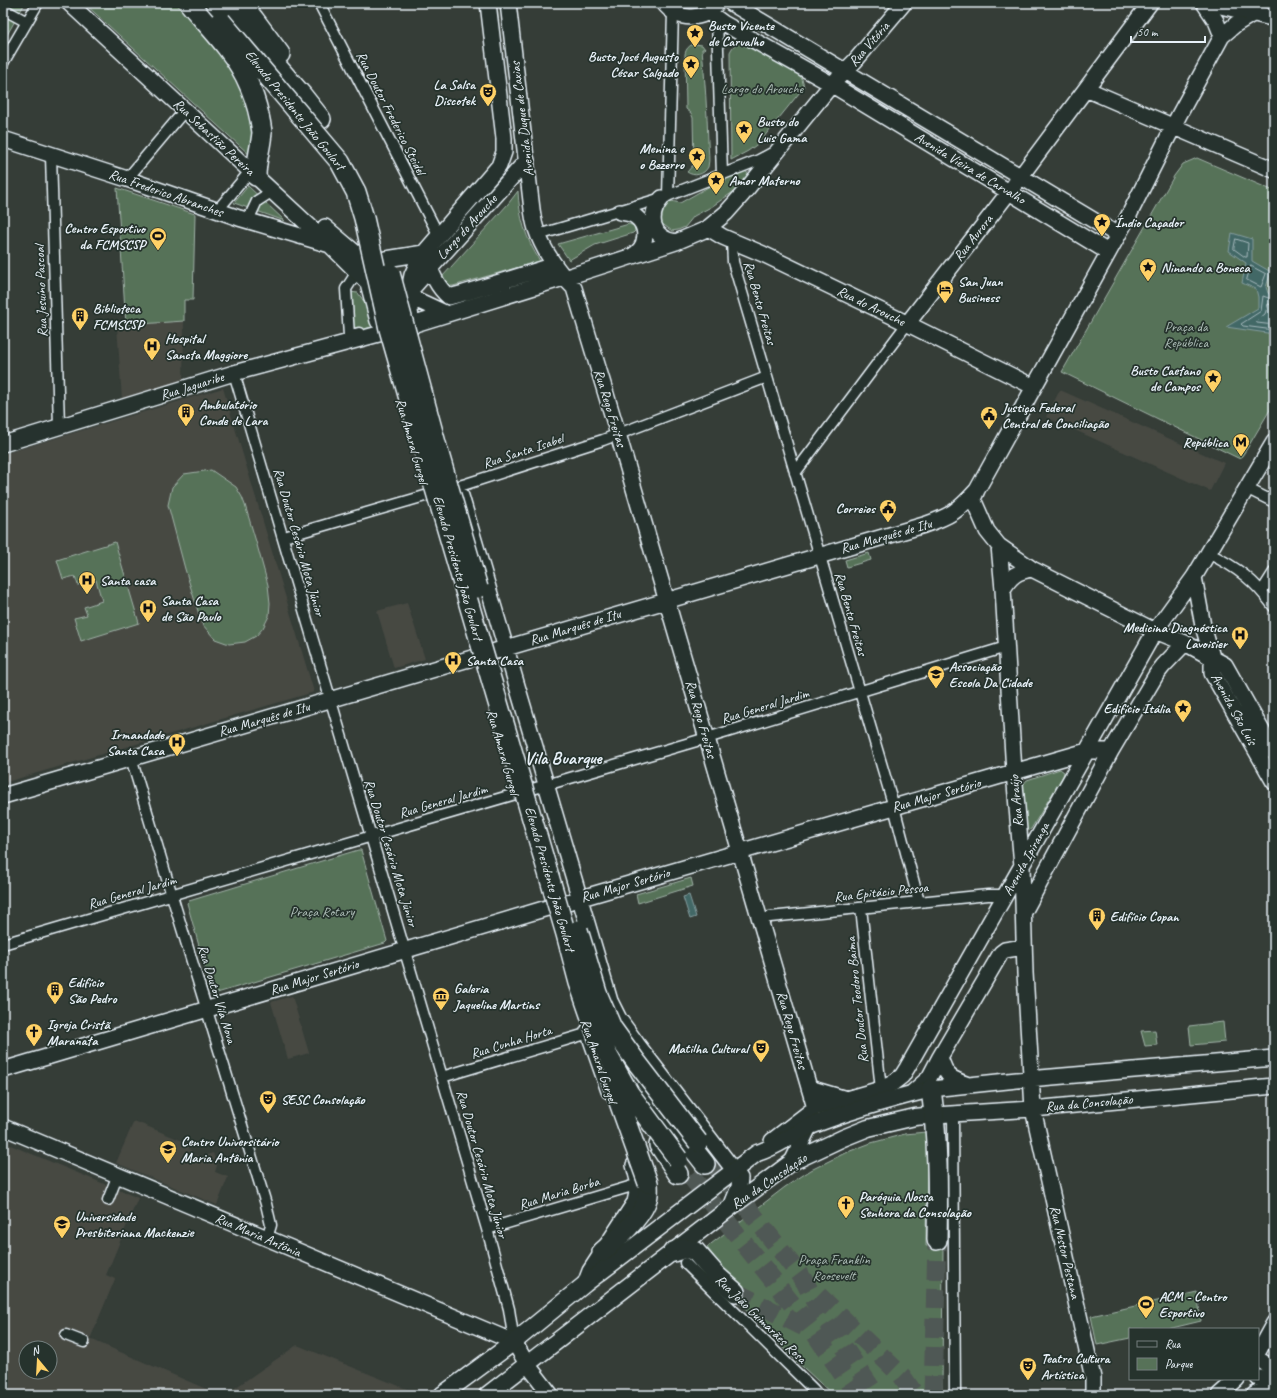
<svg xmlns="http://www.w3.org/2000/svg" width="1277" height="1398" font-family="Caveat,sans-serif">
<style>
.built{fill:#474943;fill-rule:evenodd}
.green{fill:#577258;stroke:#a0b2a8}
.water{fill:#436766;stroke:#859ea0}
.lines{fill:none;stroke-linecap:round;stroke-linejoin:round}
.shore{stroke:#a6babe;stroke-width:1}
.highway-tunnel{stroke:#505854;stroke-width:19;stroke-dasharray:19 10;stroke-linecap:butt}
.street-casing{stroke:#e8f1f8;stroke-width:13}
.secondary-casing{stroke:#e8f1f8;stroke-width:18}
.primary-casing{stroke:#e8f1f8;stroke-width:19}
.highway-casing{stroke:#e8f1f8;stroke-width:22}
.street{stroke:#26332d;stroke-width:10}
.secondary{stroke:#26332d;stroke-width:15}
.primary{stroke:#26332d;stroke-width:16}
.highway{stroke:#26332d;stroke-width:19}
.highway-bridge-casing{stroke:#e8f1f8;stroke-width:22;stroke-linecap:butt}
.highway-bridge{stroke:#26332d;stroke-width:19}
.labels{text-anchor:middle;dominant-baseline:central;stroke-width:3.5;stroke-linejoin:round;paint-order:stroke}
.poi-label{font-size:14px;font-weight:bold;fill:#e8f1f8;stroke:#26332d;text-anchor:start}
.street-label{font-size:14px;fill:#e8f1f8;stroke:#26332d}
.park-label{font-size:14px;fill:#aebeb8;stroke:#26332d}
.district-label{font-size:18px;font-weight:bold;fill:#e8f1f8;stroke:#26332d}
</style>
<rect width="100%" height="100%" fill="#353d37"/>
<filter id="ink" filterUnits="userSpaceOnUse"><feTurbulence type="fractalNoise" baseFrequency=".025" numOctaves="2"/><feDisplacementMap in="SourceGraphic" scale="8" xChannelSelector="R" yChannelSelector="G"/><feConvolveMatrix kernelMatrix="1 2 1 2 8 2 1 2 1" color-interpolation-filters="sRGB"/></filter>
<g filter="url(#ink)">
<path class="built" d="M184 321 183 382 122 400 117 325Z
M223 388 314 692 3 783V454Z
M1060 390 1224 463 1210 491 1046 417Z
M407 603 425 659 394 668 377 611Z
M292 996 309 1053 288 1059 271 1002Z
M134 1121 190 1144 189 1148 194 1155 203 1156 213 1153 217 1166 215 1172 228 1177 217 1205 116 1163Z
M3 1142 138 1198 106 1275 115 1279 90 1339 220 1395H3ZM26 1348H50V1372H26Z
M297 1345 419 1394 417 1395H225Z"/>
<path class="green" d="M3 3H25L3 42Z
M84 3H176L224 60 246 91 254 131 252 157Z
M749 40 800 76 802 79 804 87 759 143 748 151 731 160 730 52C734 43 740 41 749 40Z
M695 44 702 45 705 49H702C705 80 707 111 708 142 708 149 710 160 708 167 704 175 694 177 687 172L694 164 693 118 691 113 686 109 685 54C686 49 689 45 695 44Z
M1197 158 1274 191V403L1248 447 1240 459 1062 372 1174 176 1183 164Z
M744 170 751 176 739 188 711 207 694 216 685 227 678 230 672 231 661 223 660 204C668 200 672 201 680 203L710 186Z
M248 186 285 221 234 203Z
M117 188 195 214 193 300H184V321L126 325Z
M518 191C519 217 526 239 540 261L453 286H447L442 277 508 204Z
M629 224 634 226 635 231 633 233 595 245 569 260 558 244Z
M349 292 358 293 363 300 375 326 354 332Z
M211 470 236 487 242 497 245 505 257 545 268 585 270 603 269 616 263 628 256 636 245 642 229 644 215 639 202 624 185 569 168 505 172 487 184 474Z
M115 542 139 623 81 641 74 618 87 615 84 607 102 601 96 580 78 585 75 576 63 579 57 560Z
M869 553 871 560 847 567 845 560Z
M1060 769 1064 772 1063 776 1031 829 1028 831 1026 829 1023 785 1027 780Z
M358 850H361L387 941 385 943 217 993 214 992 211 989 187 903 189 901Z
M691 878 693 886 638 903 636 894Z
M1223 1022 1225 1042 1191 1045 1189 1026Z
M1155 1030 1157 1045 1145 1046 1141 1031Z
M926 1132 927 1135 926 1246H943L942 1395H833L791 1356 739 1302 733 1295 740 1290 708 1249 707 1247 785 1187 811 1170 845 1153 871 1143 905 1134Z
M1197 1292 1201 1321 1168 1329H1130V1338L1097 1345 1091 1316Z"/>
<path class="water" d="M1232 233 1252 239V261L1271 272 1266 287 1268 293 1274 296V334L1226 327 1258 308V297L1256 289 1242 283 1246 263 1229 251Z
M689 895 696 917 690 919 683 897Z"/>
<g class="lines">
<path class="shore" d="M1236 239 1248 243 1247 257H1245L1234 249Z
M1251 266 1266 274 1261 287 1247 280Z
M1274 300 1263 296 1261 311 1241 324 1243 326 1274 330
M1274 305 1268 304 1265 314 1256 321 1257 323 1274 325"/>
<path class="highway-tunnel" d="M710 1159 805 1282 821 1314 876 1395
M690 1175 814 1332 857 1395
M735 1292 810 1330
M818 1295 902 1376 915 1395
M933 1395 937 1240"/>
<defs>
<path id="street" d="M319 3 439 236
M3 9 27 22
M717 19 722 175
M3 63 38 3
M51 155 59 426
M127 179 185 110
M668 196 673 12
M221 206 247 175
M250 216 257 201 268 194
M538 235 662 198 759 160 774 152
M732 241 733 262 894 807 919 902
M357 272 346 289 349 336 359 333
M234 373 487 1229 509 1309 514 1342
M795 473 907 324
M1246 488 1274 502
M284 537 466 484 603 440 767 377
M1208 553C1238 568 1254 580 1274 607
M1262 591 1274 572
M131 758 176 909 266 1204 271 1225 267 1238
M861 908 881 1089
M760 920 770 917 988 895H1006
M3 944 717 735 1006 647
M442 1077 589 1033
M953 1114 955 1395
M108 1200 115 1182
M487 1229 639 1184
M685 1263 813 1389 818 1395
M66 1335 84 1342"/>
<path id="secondary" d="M69 3 330 245 368 283 378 321
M508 3 531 201C532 210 533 220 536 229 543 250 558 272 574 288L618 434 815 1108 809 1127 792 1162
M664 3C677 21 704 22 717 3
M731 3 1118 235
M1204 3 1216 21 1222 36
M708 12 723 23 826 81 1108 252
M1254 13 1236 24 1222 36 1179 115 1127 219 977 490 973 499 987 531 999 546 1032 569 1155 631 1185 643 1225 665 1274 752
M1086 89 1274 170
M3 139 127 179 239 218 327 244
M662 198C647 215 651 239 676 242
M620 212C625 213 630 213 635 216 650 227 647 248 632 256
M325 227 378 272
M708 228 723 237 763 254 896 318 1034 387
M365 260H380L424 253
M427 260C432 274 437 287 449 297L464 293 555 265
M402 291 419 301 447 314
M409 292 512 177 527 160
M907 324 1009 192 1150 3
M412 327 408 294 412 275 417 264 424 253 499 166 504 152V138L488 3
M3 444 234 373 412 325 586 271 676 242 702 231 708 228 726 213 742 195 832 84 855 61 904 3
M461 496 610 1001 619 1019 637 1044 740 1178 739 1187 731 1207
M999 546 1003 589 1014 772 1022 866 1025 973 1033 1109 1093 1378V1392L1091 1395
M1194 577 1203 626 1212 657V673L1274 782
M1003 589C1011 576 1016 572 1032 569
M3 796 924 525C951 516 958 511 977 490
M1024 912 1111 751 1156 675 1163 666 1185 643
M588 1031 609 1091
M940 1057C946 1075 948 1078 966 1084
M3 1070 564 903 1014 772 1087 751H1111
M809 1088 846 1099
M931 1089 1017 1080 1274 1058
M913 1092 929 1078 940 1057 1001 953 1005 950 1024 947
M935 1115 1033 1109 1274 1086
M3 1127 514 1342 527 1364 551 1395
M772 1141 815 1108 881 1089 893 1083 902 1076 907 1068 1155 631 1194 577 1274 442
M585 1284 590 1271 635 1202 639 1184 634 1165
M1258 1352 1274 1323
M1258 1359 1274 1369
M1258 1378 1274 1377
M1219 1395 1237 1379
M1254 1395 1274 1384"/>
<path id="primary" d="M1210 3 1274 18
M442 1395 514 1342 585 1284 757 1153C777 1147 792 1134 811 1126 850 1110 891 1099 931 1089
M487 1395 731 1207 792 1162 843 1138 868 1128 915 1117 935 1115"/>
<path id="highway" d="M206 3 221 21
M222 3 302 95 321 119
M241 3 254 19 280 54
M256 176C256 161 261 147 262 132
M625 1056 638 1079 705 1164
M931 1089C938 1140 938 1190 937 1240
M659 1145 678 1174
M602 1252C615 1241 643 1216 647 1199 649 1194 648 1188 648 1183
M673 1252 685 1248 695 1251 717 1276 735 1292"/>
</defs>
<use href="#street" class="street-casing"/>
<use href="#secondary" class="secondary-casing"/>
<use href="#primary" class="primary-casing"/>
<use href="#highway" class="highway-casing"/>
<use href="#street" class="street"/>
<use href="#secondary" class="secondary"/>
<use href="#primary" class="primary"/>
<use href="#highway" class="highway"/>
<defs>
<path id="highway-bridge" d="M189 3C201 18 215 32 227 48 246 72 258 102 262 132
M221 21 340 162 356 192 364 218 389 329 421 441 566 934 579 983 598 1038 629 1093 678 1159
M390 273 437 447 478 588
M578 930 597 993 612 1028 635 1060 698 1142
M610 1077 648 1183"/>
</defs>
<use href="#highway-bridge" class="highway-bridge-casing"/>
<use href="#highway-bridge" class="highway-bridge"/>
</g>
</g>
<defs>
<symbol id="sight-pin" viewBox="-11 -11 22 30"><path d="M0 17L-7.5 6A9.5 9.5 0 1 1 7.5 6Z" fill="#ffd166" stroke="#26332d"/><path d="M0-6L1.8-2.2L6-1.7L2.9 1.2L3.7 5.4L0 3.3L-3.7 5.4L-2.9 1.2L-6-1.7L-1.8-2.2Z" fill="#111"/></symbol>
<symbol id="theatre-pin" viewBox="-11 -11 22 30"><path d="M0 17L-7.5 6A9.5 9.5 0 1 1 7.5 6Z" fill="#ffd166" stroke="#26332d"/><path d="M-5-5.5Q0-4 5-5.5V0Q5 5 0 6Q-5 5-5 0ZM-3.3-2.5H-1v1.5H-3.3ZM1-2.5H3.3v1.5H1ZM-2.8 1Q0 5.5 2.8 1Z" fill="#111"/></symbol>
<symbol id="stadium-pin" viewBox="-11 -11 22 30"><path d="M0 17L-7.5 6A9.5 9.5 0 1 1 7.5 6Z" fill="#ffd166" stroke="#26332d"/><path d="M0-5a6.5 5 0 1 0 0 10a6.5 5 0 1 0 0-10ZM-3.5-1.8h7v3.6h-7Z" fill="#111"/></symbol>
<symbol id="hotel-pin" viewBox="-11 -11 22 30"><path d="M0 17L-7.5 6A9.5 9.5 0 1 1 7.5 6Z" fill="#ffd166" stroke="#26332d"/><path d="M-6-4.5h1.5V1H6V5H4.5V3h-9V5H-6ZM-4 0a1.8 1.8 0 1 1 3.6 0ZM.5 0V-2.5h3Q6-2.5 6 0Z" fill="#111"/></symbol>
<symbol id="building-pin" viewBox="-11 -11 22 30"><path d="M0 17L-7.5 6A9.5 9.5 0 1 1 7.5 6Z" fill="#ffd166" stroke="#26332d"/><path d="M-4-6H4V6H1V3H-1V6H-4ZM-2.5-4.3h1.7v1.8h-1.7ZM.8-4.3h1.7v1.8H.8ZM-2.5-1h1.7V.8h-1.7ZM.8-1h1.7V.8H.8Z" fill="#111"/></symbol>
<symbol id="hospital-pin" viewBox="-11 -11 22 30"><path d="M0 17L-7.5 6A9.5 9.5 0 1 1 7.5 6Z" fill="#ffd166" stroke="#26332d"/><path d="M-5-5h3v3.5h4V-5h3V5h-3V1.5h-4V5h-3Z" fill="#111"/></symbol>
<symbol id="civic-pin" viewBox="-11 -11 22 30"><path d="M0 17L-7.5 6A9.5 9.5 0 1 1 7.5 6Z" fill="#ffd166" stroke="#26332d"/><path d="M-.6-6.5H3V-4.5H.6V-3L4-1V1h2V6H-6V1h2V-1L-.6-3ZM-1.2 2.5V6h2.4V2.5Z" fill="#111"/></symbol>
<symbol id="metro-pin" viewBox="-11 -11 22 30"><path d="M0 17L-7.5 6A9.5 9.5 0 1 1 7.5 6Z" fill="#ffd166" stroke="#26332d"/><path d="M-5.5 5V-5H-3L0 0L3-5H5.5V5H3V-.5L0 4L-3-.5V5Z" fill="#111"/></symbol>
<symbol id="university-pin" viewBox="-11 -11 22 30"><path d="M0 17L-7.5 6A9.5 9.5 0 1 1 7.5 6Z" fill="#ffd166" stroke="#26332d"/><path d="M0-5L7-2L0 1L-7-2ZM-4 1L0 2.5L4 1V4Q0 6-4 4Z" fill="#111"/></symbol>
<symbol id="museum-pin" viewBox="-11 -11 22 30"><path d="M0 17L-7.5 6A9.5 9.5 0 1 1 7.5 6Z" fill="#ffd166" stroke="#26332d"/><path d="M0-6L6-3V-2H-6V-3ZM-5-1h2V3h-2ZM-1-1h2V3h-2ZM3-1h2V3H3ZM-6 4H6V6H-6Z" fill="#111"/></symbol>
<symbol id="church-pin" viewBox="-11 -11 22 30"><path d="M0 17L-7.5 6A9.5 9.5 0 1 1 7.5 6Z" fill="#ffd166" stroke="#26332d"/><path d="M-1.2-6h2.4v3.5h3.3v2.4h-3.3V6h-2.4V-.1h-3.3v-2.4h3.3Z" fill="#111"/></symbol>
</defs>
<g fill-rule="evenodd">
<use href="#sight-pin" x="685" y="23" width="20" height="27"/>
<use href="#sight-pin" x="681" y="54" width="20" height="27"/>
<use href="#theatre-pin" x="478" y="82" width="20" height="27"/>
<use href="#sight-pin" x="734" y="119" width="20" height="27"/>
<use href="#sight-pin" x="687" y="146" width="20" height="27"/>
<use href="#sight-pin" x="706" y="170" width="20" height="27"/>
<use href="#sight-pin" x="1092" y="212" width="20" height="27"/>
<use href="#stadium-pin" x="148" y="226" width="20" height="27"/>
<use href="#sight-pin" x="1138" y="257" width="20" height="27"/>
<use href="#hotel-pin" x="935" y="279" width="20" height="27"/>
<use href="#building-pin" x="70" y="306" width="20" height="27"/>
<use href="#hospital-pin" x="142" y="336" width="20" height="27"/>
<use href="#sight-pin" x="1203" y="368" width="20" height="27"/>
<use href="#building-pin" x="176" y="402" width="20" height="27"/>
<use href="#civic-pin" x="979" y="405" width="20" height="27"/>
<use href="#metro-pin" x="1231" y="432" width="20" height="27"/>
<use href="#civic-pin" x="878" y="498" width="20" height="27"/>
<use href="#hospital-pin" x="77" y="570" width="20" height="27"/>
<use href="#hospital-pin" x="138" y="598" width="20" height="27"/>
<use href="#hospital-pin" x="1230" y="625" width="20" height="27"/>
<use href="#hospital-pin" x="443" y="650" width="20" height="27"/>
<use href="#university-pin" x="926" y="664" width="20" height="27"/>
<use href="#sight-pin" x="1173" y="698" width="20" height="27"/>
<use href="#hospital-pin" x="167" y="732" width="20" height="27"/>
<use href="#building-pin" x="1087" y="906" width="20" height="27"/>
<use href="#building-pin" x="45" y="980" width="20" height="27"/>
<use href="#museum-pin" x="431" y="986" width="20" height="27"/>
<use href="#church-pin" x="24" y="1022" width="20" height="27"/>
<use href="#theatre-pin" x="751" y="1038" width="20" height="27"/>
<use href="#theatre-pin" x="258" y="1089" width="20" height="27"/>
<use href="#university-pin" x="158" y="1139" width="20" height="27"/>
<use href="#church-pin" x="836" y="1194" width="20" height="27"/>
<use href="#university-pin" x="52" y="1214" width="20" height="27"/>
<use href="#stadium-pin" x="1136" y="1294" width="20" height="27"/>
<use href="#theatre-pin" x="1018" y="1356" width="20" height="27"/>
</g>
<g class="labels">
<g class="poi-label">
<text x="708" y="25">Busto Vicente<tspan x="708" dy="16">de Carvalho</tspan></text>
<text x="678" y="56" text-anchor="end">Busto José Augusto<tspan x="678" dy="16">César Salgado</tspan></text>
<text x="475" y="84" text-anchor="end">La Salsa<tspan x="475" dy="16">Discotek</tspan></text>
<text x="757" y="121">Busto do<tspan x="757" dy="16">Luis Gama</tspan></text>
<text x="684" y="148" text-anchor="end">Menina e<tspan x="684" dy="16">o Bezerro</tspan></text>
<text x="729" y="180">Amor Materno</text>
<text x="1115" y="222">Índio Caçador</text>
<text x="145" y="228" text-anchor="end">Centro Esportivo<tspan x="145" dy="16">da FCMSCSP</tspan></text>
<text x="1161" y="267">Ninando a Boneca</text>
<text x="958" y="281">San Juan<tspan x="958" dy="16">Business</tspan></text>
<text x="93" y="308">Biblioteca<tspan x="93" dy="16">FCMSCSP</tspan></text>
<text x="165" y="338">Hospital<tspan x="165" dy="16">Sancta Maggiore</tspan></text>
<text x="1200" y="370" text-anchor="end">Busto Caetano<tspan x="1200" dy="16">de Campos</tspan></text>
<text x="199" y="404">Ambulatório<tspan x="199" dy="16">Conde de Lara</tspan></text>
<text x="1002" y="407">Justiça Federal<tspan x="1002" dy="16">Central de Conciliação</tspan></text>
<text x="1228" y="442" text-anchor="end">República</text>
<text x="875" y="508" text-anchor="end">Correios</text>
<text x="100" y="580">Santa casa</text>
<text x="161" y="600">Santa Casa<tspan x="161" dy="16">de São Paulo</tspan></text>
<text x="1227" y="627" text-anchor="end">Medicina Diagnóstica<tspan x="1227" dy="16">Lavoisier</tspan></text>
<text x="466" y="660">Santa Casa</text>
<text x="949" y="666">Associação<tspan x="949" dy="16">Escola Da Cidade</tspan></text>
<text x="1170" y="708" text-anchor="end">Edifício Itália</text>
<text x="164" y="734" text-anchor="end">Irmandade<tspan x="164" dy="16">Santa Casa</tspan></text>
<text x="1110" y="916">Edifício Copan</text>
<text x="68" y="982">Edifício<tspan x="68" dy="16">São Pedro</tspan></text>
<text x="454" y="988">Galeria<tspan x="454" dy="16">Jaqueline Martins</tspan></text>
<text x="47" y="1024">Igreja Cristã<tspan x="47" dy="16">Maranata</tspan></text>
<text x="748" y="1048" text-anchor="end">Matilha Cultural</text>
<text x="281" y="1099">SESC Consolação</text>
<text x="181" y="1141">Centro Universitário<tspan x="181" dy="16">Maria Antônia</tspan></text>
<text x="859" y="1196">Paróquia Nossa<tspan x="859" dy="16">Senhora da Consolação</tspan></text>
<text x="75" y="1216">Universidade<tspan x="75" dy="16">Presbiteriana Mackenzie</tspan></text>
<text x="1159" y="1296">ACM - Centro<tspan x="1159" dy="16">Esportivo</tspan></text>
<text x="1041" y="1358">Teatro Cultura<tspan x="1041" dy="16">Artística</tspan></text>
</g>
<g class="street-label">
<text transform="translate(869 44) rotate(-49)">Rua Vitória</text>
<text transform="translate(295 110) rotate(51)">Elevado Presidente João Goulart</text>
<text transform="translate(391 113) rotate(63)">Rua Doutor Frederico Steidel</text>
<text transform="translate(522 119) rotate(-97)">Avenida Duque de Caxias</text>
<text transform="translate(214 137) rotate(43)">Rua Sebastião Pereira</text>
<text transform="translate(970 168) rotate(31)">Avenida Vieira de Carvalho</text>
<text transform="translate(166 193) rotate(19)">Rua Frederico Abranches</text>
<text transform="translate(467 227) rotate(-48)">Largo do Arouche</text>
<text transform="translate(973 238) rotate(-52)">Rua Aurora</text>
<text transform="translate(41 291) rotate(-92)">Rua Jesuíno Pascoal</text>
<text transform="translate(760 303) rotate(74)">Rua Bento Freitas</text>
<text transform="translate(871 306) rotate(26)">Rua do Arouche</text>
<text transform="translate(192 386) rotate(-17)">Rua Jaguaribe</text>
<text transform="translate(610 408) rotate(73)">Rua Rego Freitas</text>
<text transform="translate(412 441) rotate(74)">Rua Amaral Gurgel</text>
<text transform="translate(523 451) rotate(-18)">Rua Santa Isabel</text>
<text transform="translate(886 536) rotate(-16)">Rua Marquês de Itu</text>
<text transform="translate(299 542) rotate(74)">Rua Doutor Cesário Mota Júnior</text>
<text transform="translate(458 568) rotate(74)">Elevado Presidente João Goulart</text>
<text transform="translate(851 614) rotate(74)">Rua Bento Freitas</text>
<text transform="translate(575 627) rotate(-17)">Rua Marquês de Itu</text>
<text transform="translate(765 706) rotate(-17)">Rua General Jardim</text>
<text transform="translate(1234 709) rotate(61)">Avenida São Luís</text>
<text transform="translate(264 719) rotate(-16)">Rua Marquês de Itu</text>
<text transform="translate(701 719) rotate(74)">Rua Rego Freitas</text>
<text transform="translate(503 752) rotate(74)">Rua Amaral Gurgel</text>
<text transform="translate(936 795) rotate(-16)">Rua Major Sertório</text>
<text transform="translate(443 801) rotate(-16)">Rua General Jardim</text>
<text transform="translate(1016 801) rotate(-95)">Rua Araújo</text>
<text transform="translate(391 853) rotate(73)">Rua Doutor Cesário Mota Júnior</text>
<text transform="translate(1026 859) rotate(-61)">Avenida Ipiranga</text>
<text transform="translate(550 879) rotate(74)">Elevado Presidente João Goulart</text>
<text transform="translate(625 885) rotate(-16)">Rua Major Sertório</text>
<text transform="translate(132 892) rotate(-16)">Rua General Jardim</text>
<text transform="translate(881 892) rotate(-6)">Rua Epitácio Pessoa</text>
<text transform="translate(314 977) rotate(-17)">Rua Major Sertório</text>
<text transform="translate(217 994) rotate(73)">Rua Doutor Vila Nova</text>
<text transform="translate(857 1000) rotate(-96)">Rua Doutor Teodoro Baima</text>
<text transform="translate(792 1030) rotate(74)">Rua Rego Freitas</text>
<text transform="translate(511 1042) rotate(-17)">Rua Cunha Horta</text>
<text transform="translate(599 1061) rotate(71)">Rua Amaral Gurgel</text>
<text transform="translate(1089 1103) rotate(-5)">Rua da Consolação</text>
<text transform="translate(482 1164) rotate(74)">Rua Doutor Cesário Mota Júnior</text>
<text transform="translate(769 1181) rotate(-34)">Rua da Consolação</text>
<text transform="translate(559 1193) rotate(-17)">Rua Maria Borba</text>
<text transform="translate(258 1235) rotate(23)">Rua Maria Antônia</text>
<text transform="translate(1065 1252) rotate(77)">Rua Nestor Pestana</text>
<text transform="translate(761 1319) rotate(44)">Rua João Guimarães Rosa</text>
</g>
<g class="park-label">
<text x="762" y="88">Largo do Arouche</text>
<text x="1186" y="326">Praça da<tspan x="1186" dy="16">República</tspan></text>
<text x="322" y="911">Praça Rotary</text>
<text x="834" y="1259">Praça Franklin<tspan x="834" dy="16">Roosevelt</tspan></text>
</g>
<g class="district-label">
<text x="563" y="758">Vila Buarque</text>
</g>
</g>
<rect width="1277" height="1398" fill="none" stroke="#26332d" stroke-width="16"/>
<rect x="8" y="8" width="1261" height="1382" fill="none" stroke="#e8f1f8" stroke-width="1.5" filter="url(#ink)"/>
<rect x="1129" y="1328" width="130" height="52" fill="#26332d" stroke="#747f7e"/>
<rect x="1137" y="1341" width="20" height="6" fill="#26332d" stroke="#747f7e"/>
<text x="1165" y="1348" font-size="12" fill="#e8f1f8">Rua</text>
<rect x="1137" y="1358" width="20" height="12" fill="#577258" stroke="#747f7e"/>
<text x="1165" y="1368" font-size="12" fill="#e8f1f8">Parque</text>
<g transform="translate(38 1360) rotate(342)"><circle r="19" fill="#26332d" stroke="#747f7e"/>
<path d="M0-3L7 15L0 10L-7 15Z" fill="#ffd166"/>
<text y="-6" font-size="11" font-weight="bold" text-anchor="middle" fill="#e8f1f8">N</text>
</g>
<path d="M1131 36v6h74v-6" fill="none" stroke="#e8f1f8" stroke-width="2"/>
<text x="1137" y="36" font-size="12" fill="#e8f1f8" stroke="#26332d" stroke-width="3" paint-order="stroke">50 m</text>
</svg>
